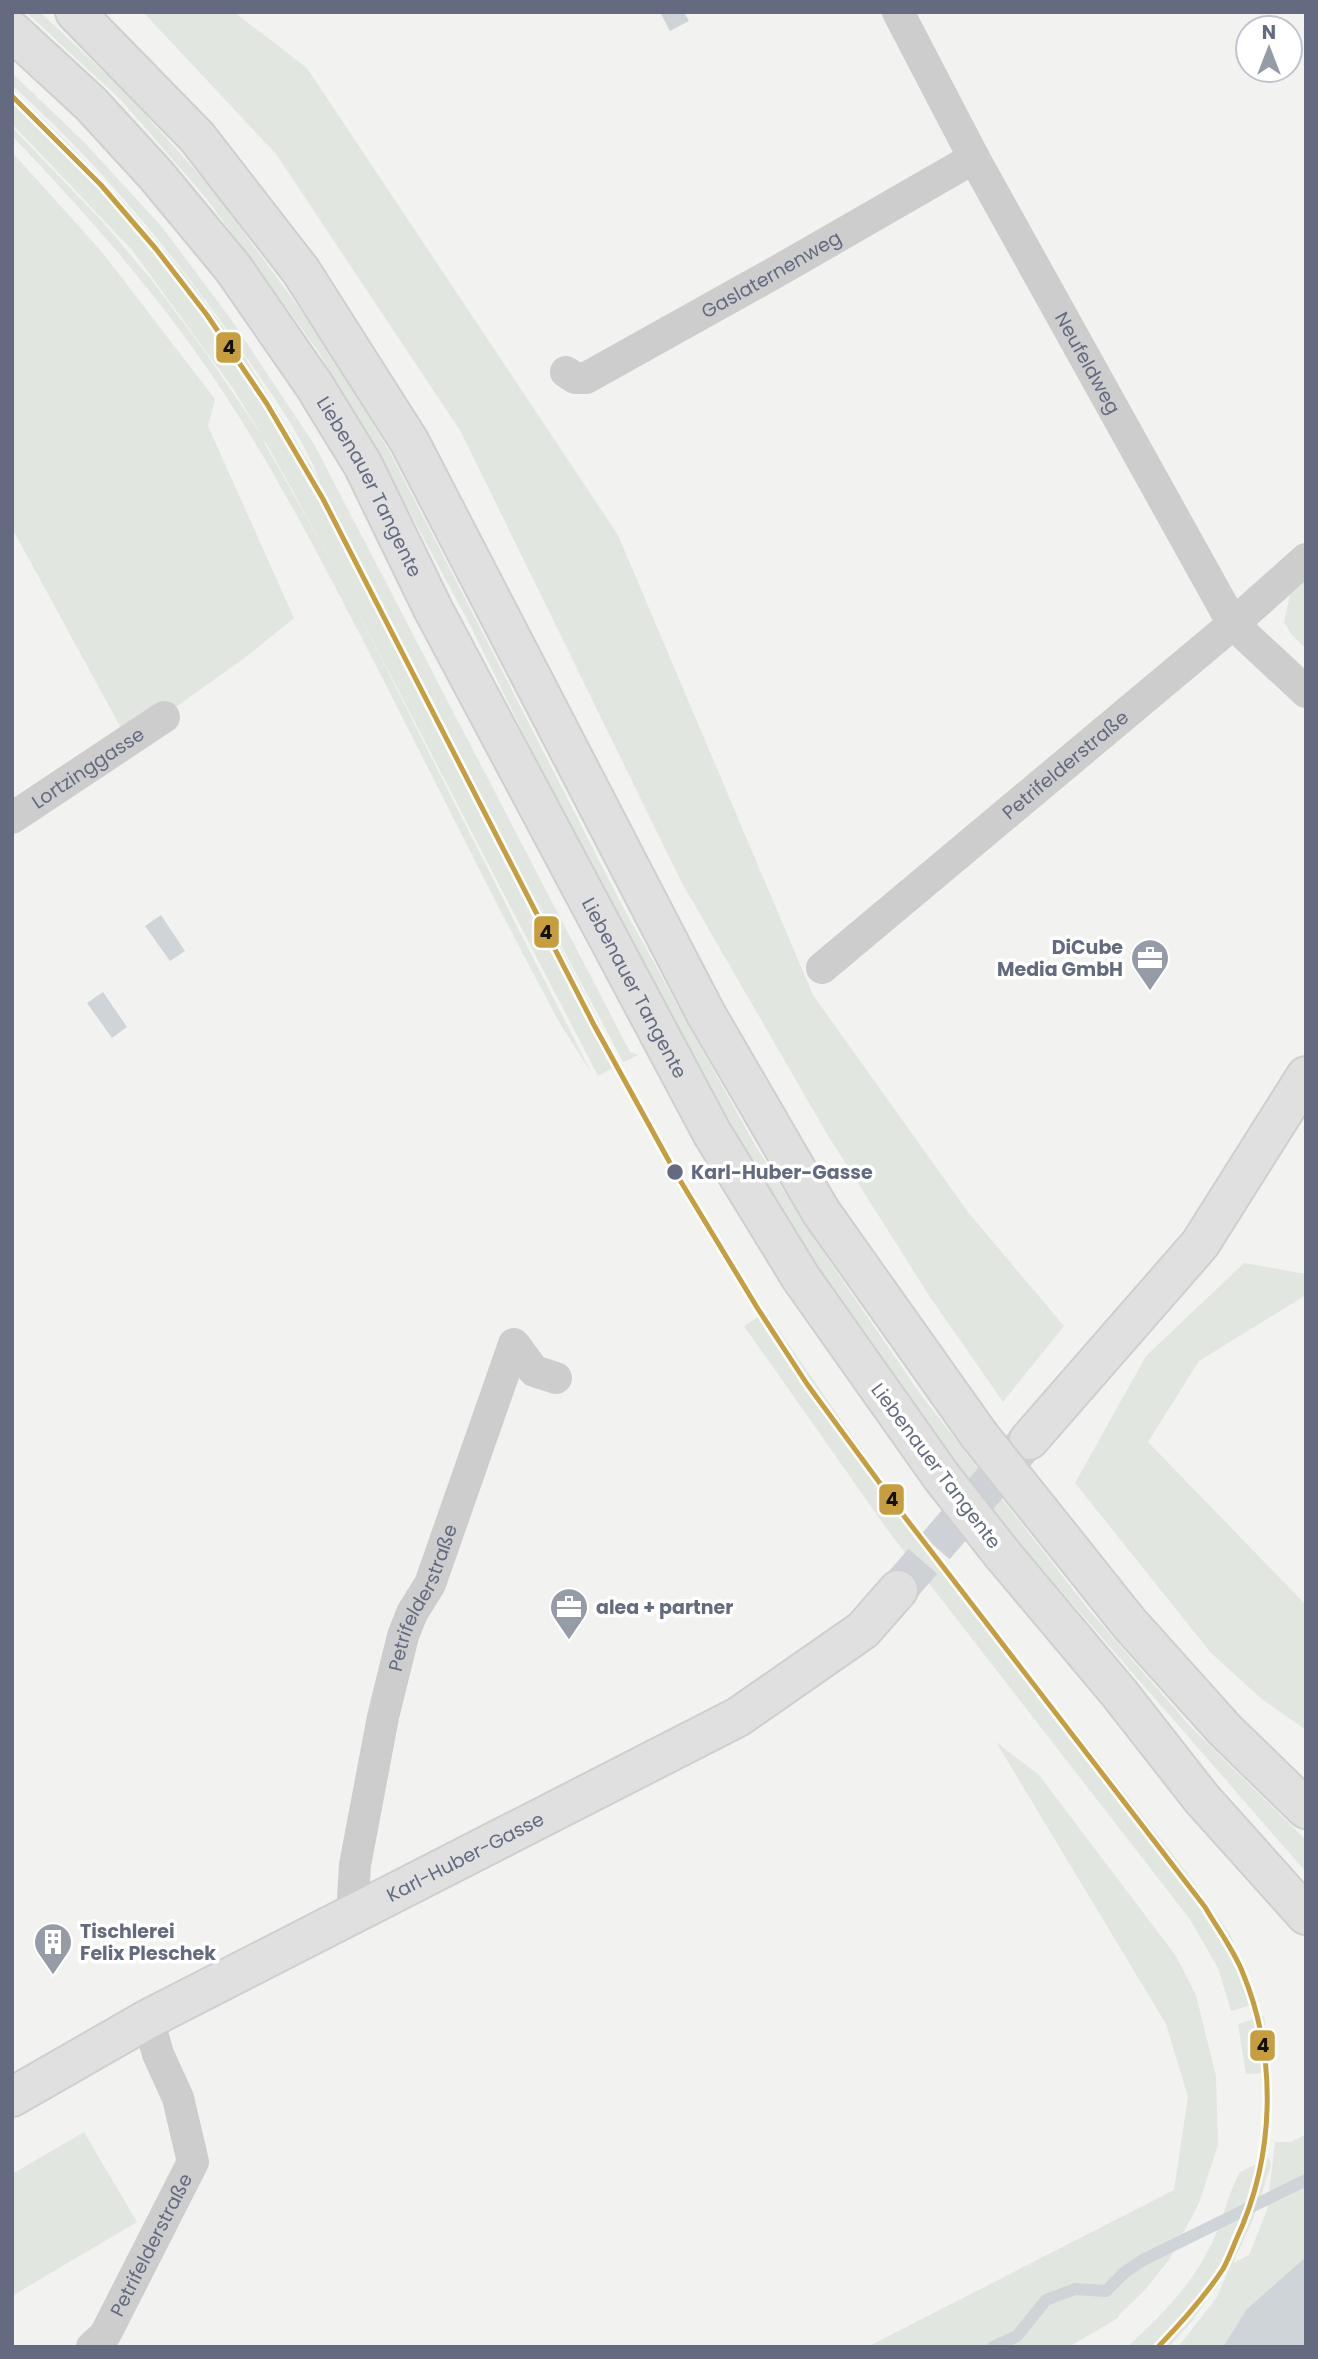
<svg xmlns="http://www.w3.org/2000/svg" width="1318" height="2359" font-family="Poppins,sans-serif">
<style>
.green{fill:#e1e6e0;fill-rule:evenodd}
.water{fill:#cfd4d8}
.lines{fill:none;stroke-linecap:round;stroke-linejoin:round}
.stream{stroke:#cfd4d8;stroke-width:12}
.secondary-tunnel{stroke:#ced1d5;stroke-width:38;stroke-dasharray:38 19;stroke-linecap:butt}
.secondary-casing{stroke:#cfcfd0;stroke-width:42}
.primary-casing{stroke:#cfcfd0;stroke-width:42}
.street{stroke:#cdcdce;stroke-width:32}
.secondary{stroke:#e0e0e1;stroke-width:38}
.primary{stroke:#e0e0e1;stroke-width:38}
.primary-bridge-casing{stroke:#cfcfd0;stroke-width:42;stroke-linecap:butt}
.primary-bridge{stroke:#e0e0e1;stroke-width:38}
.tram-1-casing{stroke:#fff;stroke-width:10}
.tram-1{stroke:#c69d3f;stroke-width:5}
.stop-dot{fill:#646b81;stroke:#fff;stroke-width:2.5}
.labels{text-anchor:middle;dominant-baseline:central;stroke-width:7;stroke-linejoin:round;paint-order:stroke}
.street-label{font-size:19px;fill:#646b81;stroke:#fff}
.poi-label{font-size:19px;font-weight:bold;fill:#646b81;stroke:#fff;text-anchor:start}
.stop-label{font-size:19px;font-weight:bold;fill:#646b81;stroke:#fff;text-anchor:start}
.line-badge{stroke:#fff;stroke-width:2.5}
.pale-badge-label{font-size:19px;text-anchor:middle;font-weight:bold;fill:#111}
</style>
<rect width="100%" height="100%" fill="#f2f3f1"/>
<path class="green" d="M26 12H40L125 92 213 190 326 345 392 456 622 905 755 1145 817 1243 921 1395 1089 1610 1190 1726 1306 1840V1872L1029 1554 913 1409 809 1256 744 1151 614 917 471 627 384 464 318 351 206 198 121 100Z
M143 12H234L307 68 618 535 813 995 968 1212 1064 1326 1003 1402 930 1297 827 1134 682 883 461 432 276 154Z
M12 73 84 142 162 227 233 322 314 444 630 1052 639 1055 623 1062 532 890 620 1064 598 1076 347 591 592 1074 559 1022C489 892 424 758 356 627 316 550 276 474 229 401 167 305 91 218 12 136V127L101 220 151 279 206 353 262 436 234 390 132 250 12 124V89L67 142 127 206 186 276 246 359 320 481C302 436 272 394 244 354 177 257 100 165 12 85ZM265 441 338 573 264 442Z
M12 152 102 252 215 399 208 426 294 618 246 657 128 741 12 528Z
M1306 581V649L1292 635 1284 622 1290 595Z
M1244 1263 1306 1274V1295L1199 1361 1148 1442 1306 1605V1730L1263 1700 1211 1653 1075 1483 1146 1356Z
M766 1312 906 1513 1187 1873 1231 1936 1258 2003 1231 2011 1218 1968 1189 1918 889 1532 744 1326Z
M996 1742 1039 1775 1176 1956 1196 1995 1216 2076 1218 2145 1199 2203 1169 2260 1145 2290 1120 2314 1118 2318 1069 2347H867L1174 2190 1188 2097 1166 2024Z
M1264 2016 1271 2073 1246 2074 1238 2024Z
M84 2132 137 2222 12 2296V2174Z
M1306 2134V2347H1178L1217 2297 1228 2271 1192 2321 1169 2347H1127C1161 2316 1192 2285 1212 2243 1223 2220 1228 2193 1240 2172L1269 2158 1271 2165 1254 2217 1233 2263 1249 2255 1267 2210 1275 2142H1291Z"/>
<path class="water" d="M660 12H684L689 21 670 31Z
M161 915 185 951 170 961 145 926Z
M103 992 127 1027 112 1038 87 1003Z
M1306 2257V2347H1223L1247 2309Z"/>
<g class="lines">
<path class="stream" d="M993 2347 1017 2336 1046 2300 1075 2289 1106 2291 1125 2272 1143 2260 1306 2180"/>
<path class="secondary-tunnel" d="M898 1590 1025 1443"/>
<defs>
<g id="secondary">
<path d="M1029 1440 1200 1244 1306 1076"/>
<path id="s7" d="M12 2097 148 2019 738 1717 863 1630 898 1590"/>
</g>
<g id="primary">
<path d="M75 12 197 137 301 271 409 441 706 1014 821 1212 979 1435"/>
<path id="s8" d="M12 31 91 104 156 175 233 268 314 385 363 465 433 609 712 1133 801 1278 941 1476"/>
<path d="M1042 1514 1129 1623 1224 1729 1306 1809"/>
<path d="M1003 1555 1119 1693 1202 1799 1306 1915"/>
</g>
</defs>
<use href="#secondary" class="secondary-casing"/>
<use href="#primary" class="primary-casing"/>
<g class="street">
<path id="s1" d="M898 12 974 158 1233 624 1306 692"/>
<path id="s2" d="M566 372 575 378H586L776 272 974 158"/>
<path id="s3" d="M12 818 164 717"/>
<path id="s4" d="M822 968 1233 624 1306 559"/>
<path id="s5" d="M352 1915 355 1865 383 1717 403 1636 412 1613 430 1584 514 1344 534 1371 556 1378"/>
<path id="s6" d="M92 2347 105 2335 193 2162 178 2098 158 2054 148 2019"/>
</g>
<use href="#secondary" class="secondary"/>
<use href="#primary" class="primary"/>
<defs>
<path id="primary-bridge" d="M979 1435 1042 1514
M941 1476 1003 1555"/>
</defs>
<use href="#primary-bridge" class="primary-bridge-casing"/>
<use href="#primary-bridge" class="primary-bridge"/>
<defs>
<path id="tram-1" d="M12 96 101 185 156 249 207 315 267 404 323 499 594 1025 675 1172 758 1309 807 1384 904 1516 1205 1907C1217 1928 1233 1949 1242 1971 1278 2057 1275 2157 1236 2240 1232 2250 1228 2260 1223 2269 1204 2298 1182 2322 1158 2347"/>
</defs>
<use href="#tram-1" class="tram-1-casing"/>
<use href="#tram-1" class="tram-1"/>
</g>
<defs>
<symbol id="office-pin" viewBox="-11 -11 22 30"><path d="M0 17L-7.5 6A9.5 9.5 0 1 1 7.5 6Z" fill="#969ba8" stroke="#fff"/><path d="M-6-3h4V-5.5h4V-3h4V5H-6ZM-1-4.5V-3h2v-1.5ZM-6 0V1H6V0Z" fill="#fff"/></symbol>
<symbol id="building-pin" viewBox="-11 -11 22 30"><path d="M0 17L-7.5 6A9.5 9.5 0 1 1 7.5 6Z" fill="#969ba8" stroke="#fff"/><path d="M-4-6H4V6H1V3H-1V6H-4ZM-2.5-4.3h1.7v1.8h-1.7ZM.8-4.3h1.7v1.8H.8ZM-2.5-1h1.7V.8h-1.7ZM.8-1h1.7V.8H.8Z" fill="#fff"/></symbol>
</defs>
<g fill-rule="evenodd">
<use href="#office-pin" x="1128" y="936" width="44" height="60"/>
<use href="#office-pin" x="547" y="1585" width="44" height="60"/>
<use href="#building-pin" x="31" y="1920" width="44" height="60"/>
</g>
<circle class="stop-dot" cx="675" cy="1172" r="9"/>
<g class="labels">
<g class="street-label">
<text stroke="none"><textPath href="#s2" startOffset="234">Gaslaternenweg</textPath></text>
<text stroke="none"><textPath href="#s1" startOffset="399">Neufeldweg</textPath></text>
<text stroke="none"><textPath href="#s8" startOffset="583">Liebenauer Tangente</textPath></text>
<text stroke="none"><textPath href="#s4" startOffset="317">Petrifelderstraße</textPath></text>
<text stroke="none"><textPath href="#s3" startOffset="91">Lortzinggasse</textPath></text>
<text stroke="none"><textPath href="#s8" startOffset="1150">Liebenauer Tangente</textPath></text>
<text transform="translate(936 1466) rotate(53)">Liebenauer Tangente</text>
<text stroke="none"><textPath href="#s5" startOffset="327">Petrifelderstraße</textPath></text>
<text stroke="none"><textPath href="#s7" startOffset="513">Karl-Huber-Gasse</textPath></text>
<text stroke="none"><textPath href="#s6" startOffset="119">Petrifelderstraße</textPath></text>
</g>
<g class="poi-label">
<text x="1123" y="947" text-anchor="end">DiCube<tspan x="1123" dy="22">Media GmbH</tspan></text>
<text x="596" y="1607">alea + partner</text>
<text x="80" y="1931">Tischlerei<tspan x="80" dy="22">Felix Pleschek</tspan></text>
</g>
<g class="stop-label">
<text x="691" y="1172">Karl-Huber-Gasse</text>
</g>
</g>
<g class="line-badge">
<rect x="215" y="331" width="27" height="33" rx="7" fill="#c69d3f"/>
<rect x="533" y="915" width="27" height="34" rx="7" fill="#c69d3f"/>
<rect x="878" y="1483" width="27" height="33" rx="7" fill="#c69d3f"/>
<rect x="1249" y="2029" width="27" height="33" rx="7" fill="#c69d3f"/>
</g>
<g class="pale-badge-label">
<text x="229" y="354">4</text>
<text x="546" y="939">4</text>
<text x="892" y="1506">4</text>
<text x="1263" y="2052">4</text>
</g>
<rect width="1318" height="2359" fill="none" stroke="#646b81" stroke-width="28"/>
<g transform="translate(1269 49)"><circle r="33" fill="#ffffff" stroke="#c1c4cd" stroke-width="2"/>
<path d="M0-5L12 26L0 18L-12 26Z" fill="#969ba8"/>
<text y="-10" font-size="19" font-weight="bold" text-anchor="middle" fill="#646b81">N</text>
</g>
</svg>
